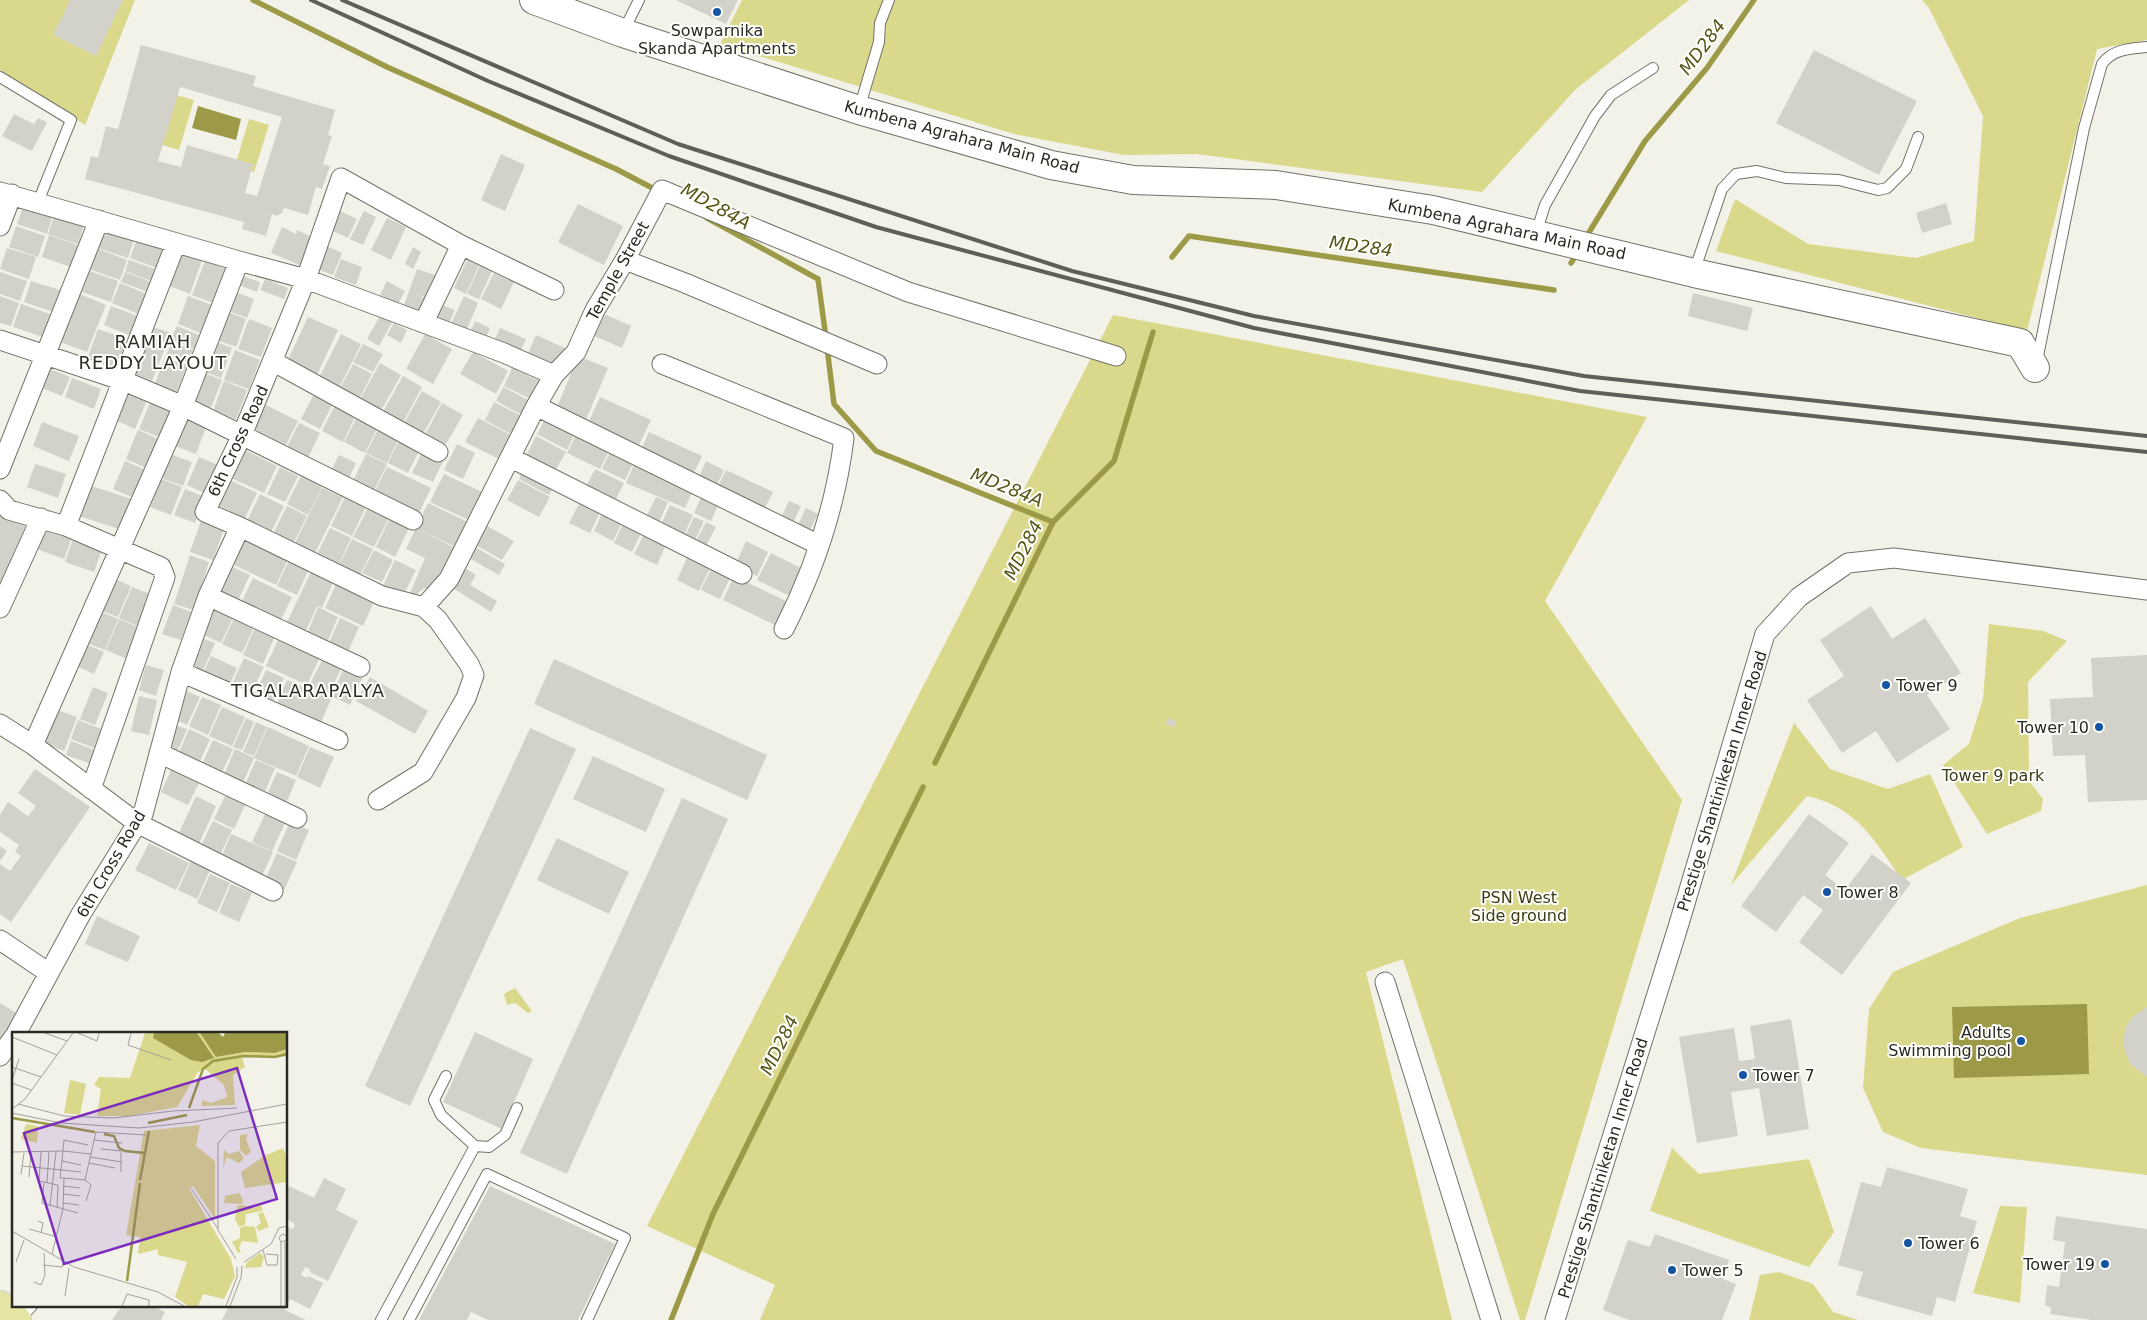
<svg xmlns="http://www.w3.org/2000/svg" width="2147" height="1320" font-family="'DejaVu Sans',sans-serif">
<style>
.green{fill:#dad88a}
.water{fill:#9c9a47}
.lines{fill:none;stroke-linecap:round;stroke-linejoin:round}
.stream{stroke:#9c9a47;stroke-width:5.5}
.building{fill:#d2d2ca;fill-rule:evenodd}
.lane-casing{stroke:#73736b;stroke-width:12}
.street-casing{stroke:#73736b;stroke-width:21}
.secondary-casing{stroke:#73736b;stroke-width:30}
.primary-casing{stroke:#d0d0cf;stroke-width:30}
.lane{stroke:#fff;stroke-width:10}
.street{stroke:#fff;stroke-width:19}
.secondary{stroke:#fff;stroke-width:28}
.primary{stroke:#e7e5a6;stroke-width:28}
.rail{stroke:#5f5f5a;stroke-width:4}
.poi-dot{fill:#1654a4;stroke:#fffffc;stroke-width:2}
.labels{text-anchor:middle;dominant-baseline:central;stroke-width:4;stroke-linejoin:round;paint-order:stroke}
.poi-label{font-size:16px;fill:#292926;stroke:#fffffc;text-anchor:start}
.street-label{font-size:16px;fill:#292926;stroke:#fffffc}
.park-label{font-size:16px;fill:#3c3b17;stroke:#fffffc}
.water-label{font-size:18px;font-style:italic;fill:#585619;stroke:#fffffc}
.neighbourhood-label{font-size:18px;letter-spacing:1px;fill:#2e2e27;stroke:#fffffc}
.inset-river{fill:none;stroke:#9c9a47;stroke-width:2.5}
.inset-road{fill:none;stroke:#a2a29b;stroke-width:1}
.view{fill:#7b2cbf;fill-opacity:0.15;stroke:#7b2cbf;stroke-width:2.5}
.inset-edge{fill:none;stroke:#292926;stroke-width:2.5}
</style>
<rect width="100%" height="100%" fill="#f2f2e9"/>
<path class="green" d="M0 0H135L85 125 0 70Z
M742 0H1689L1576 89 1482 192 1197 154 1124 155 1014 134 720 44Z
M1922 0H2147V40L2097 49 2027 331 1716 251 1735 199 1808 244 1916 258 1974 241 1983 116 1929 8Z
M172 94 194 100 179 150 157 143Z
M249 119 269 125 254 172 235 166Z
M1113 315 1647 417 1545 601 1682 800 1525 1320H1520L1403 959 1366 972 1452 1320H760L775 1285 647 1226Z
M1989 624 2043 631 2067 641 2028 682 2029 781 2043 799 2041 811 1987 834 1943 765 1969 744 1983 699Z
M1794 723 1830 769 1888 789 1930 774 1963 847 1902 880C1875 841 1857 807 1807 796L1731 885Z
M2147 885V1175L1921 1148 1883 1132 1863 1088 1869 1009 1893 972 2020 918Z
M515 988 532 1011 528 1013 515 1003 507 1005 504 994Z
M1672 1148 1699 1174 1809 1159 1834 1232 1809 1267 1650 1211Z
M2000 1206 2027 1207 2020 1303 1973 1293Z
M1779 1272 1813 1284 1833 1312 1858 1320H1749L1760 1275Z"/>
<path class="water" d="M198 106 241 119 236 140 192 128Z
M2087 1004 2089 1074 1954 1078 1952 1007Z"/>
<g class="lines">
<path class="stream" d="M253 0 387 67 616 169 658 191
M707 218 818 279 826 338
M1588 234 1645 141 1707 68 1754 0
M1172 257 1189 236 1554 290
M1571 263 1573 260
M827 347 834 404 876 451 1053 522
M935 763 1053 522 1114 461 1153 332
M671 1320 713 1214 923 787"/>
</g>
<path class="building" d="M70 0H123L96 56 53 35Z
M676 0H738L726 24Z
M141 45 256 76 253 86 335 110 328 135 332 136 323 164 330 166 322 189 316 187 308 215 284 208 282 213 277 216 272 214 266 236 242 229 244 222 85 179 91 156 98 158 106 126 118 129ZM180 87 282 117 257 196 245 193 253 164 187 145 181 167 158 161Z
M1814 50 1917 101 1879 175 1776 123Z
M14 114 34 124 38 118 47 122 32 151 2 136Z
M501 154 525 165 505 211 481 200Z
M25 201 54 211 47 234 17 224Z
M1946 203 1952 224 1922 233 1916 213Z
M578 204 623 226 604 265 558 242Z
M336 209 357 219 348 238 327 228Z
M56 211 85 221 78 244 48 234Z
M364 211 376 217 363 245 350 239Z
M387 218 406 227 391 260 371 250Z
M16 226 45 236 38 257 9 247Z
M105 226 135 236 128 258 97 248Z
M282 227 296 234 297 230 314 238 302 266 271 253Z
M49 235 78 245 71 267 42 257Z
M138 236 168 247 160 269 130 258Z
M322 244 342 253 333 275 312 267Z
M413 247 421 252 413 269 405 264Z
M7 248 36 257 29 279 0 269Z
M96 248 127 260 120 280 89 269Z
M179 252 202 260 190 294 167 285Z
M468 258 480 263 466 294 454 288Z
M341 259 362 267 356 285 334 277Z
M129 260 158 270 154 282 125 271Z
M205 261 226 269 213 303 192 295Z
M481 263 493 269 479 299 467 294Z
M417 269 438 276 430 299 414 293 429 300 423 316 403 308Z
M90 271 118 281 111 302 82 292Z
M0 272 27 281 20 301 0 294Z
M125 272 154 283 150 293 121 282Z
M494 273 514 282 501 309 481 299Z
M239 275 260 282 257 292 236 284Z
M265 279 288 288 284 299 260 290Z
M31 281 60 290 53 312 24 302Z
M387 281 405 291 398 304 380 295Z
M120 283 149 295 141 315 112 303Z
M233 291 254 299 247 318 226 310Z
M1693 293 1753 308 1747 331 1688 316Z
M80 294 106 305 87 352 60 342Z
M0 296 19 303 11 326 0 323Z
M188 296 212 305 201 333 178 324Z
M464 296 478 303 466 331 451 324Z
M21 304 50 314 43 337 13 327Z
M443 305 455 310 448 325 436 320Z
M111 306 140 317 132 336 104 325Z
M225 311 246 319 236 347 214 339Z
M602 313 631 326 622 348 592 335Z
M380 316 392 322 379 346 367 339Z
M308 317 338 330 316 377 286 364Z
M249 319 272 328 261 357 238 349Z
M475 321 490 328 485 340 470 333Z
M394 323 407 330 401 343 387 335Z
M150 326 171 333 152 381 132 373Z
M177 326 199 335 194 349 171 339Z
M500 328 526 339 520 352 494 341Z
M98 329 126 339 116 369 87 359Z
M341 334 361 344 338 390 318 380Z
M425 334 452 349 433 384 406 369Z
M536 335 565 348 555 370 526 358Z
M212 340 232 348 221 378 201 370Z
M172 342 193 350 188 364 166 355Z
M363 344 383 354 373 372 353 362Z
M235 350 260 360 249 389 224 380Z
M473 352 508 371 496 394 460 374Z
M578 356 608 368 585 422 556 410Z
M165 357 187 365 176 394 154 386Z
M380 363 401 375 380 412 359 401Z
M353 364 372 374 357 403 338 392Z
M45 367 70 377 62 396 37 386Z
M512 368 544 383 535 401 504 386Z
M202 372 222 380 210 410 190 402Z
M403 376 422 387 401 426 381 415Z
M72 378 101 389 94 409 65 397Z
M224 381 247 390 236 420 213 411Z
M503 387 532 402 524 416 496 401Z
M128 389 148 398 135 429 115 420Z
M422 391 441 402 423 434 404 423Z
M315 392 334 401 320 429 301 419Z
M600 397 651 420 638 447 588 423Z
M152 398 173 406 159 437 139 429Z
M494 402 523 417 513 435 485 420Z
M442 403 463 415 446 444 426 433Z
M266 405 298 421 283 451 251 435Z
M335 405 356 415 343 442 322 431Z
M548 414 577 429 567 450 537 434Z
M358 415 379 425 365 453 344 442Z
M187 417 207 425 196 454 175 446Z
M478 418 517 438 505 462 465 442Z
M42 422 79 436 69 461 33 446Z
M299 423 320 433 306 462 285 451Z
M380 426 400 436 387 463 366 453Z
M138 430 158 439 146 468 126 459Z
M649 432 702 456 693 475 641 450Z
M577 433 610 449 600 469 567 453Z
M401 436 422 445 408 473 388 463Z
M536 436 566 452 555 471 526 456Z
M457 444 475 453 463 479 444 470Z
M424 448 445 457 433 482 412 473Z
M245 450 277 466 264 493 231 478Z
M611 450 634 461 625 480 602 469Z
M170 454 192 462 183 486 161 478Z
M366 454 387 464 373 493 352 483Z
M339 455 356 463 348 480 331 471Z
M199 457 218 465 206 494 187 485Z
M125 461 146 470 134 498 113 489Z
M706 461 724 470 716 487 698 479Z
M635 462 694 488 685 508 626 483Z
M35 464 66 474 58 498 27 487Z
M280 467 298 476 285 502 267 494Z
M387 467 431 488 418 515 374 493Z
M523 469 554 485 549 495 519 479Z
M595 469 624 483 614 503 585 489Z
M726 470 773 492 763 512 716 490Z
M444 474 486 494 473 522 430 502Z
M301 476 322 487 308 515 287 504Z
M161 479 182 487 171 515 150 507Z
M230 480 257 493 245 518 218 505Z
M518 480 550 497 539 517 507 500Z
M88 485 135 500 125 531 79 516Z
M322 488 343 497 314 555 294 545Z
M185 489 205 497 195 523 174 515Z
M703 493 720 501 711 521 694 513Z
M260 494 284 506 271 532 247 521Z
M345 497 366 507 352 536 331 526Z
M656 497 668 502 658 525 645 519Z
M582 498 602 508 590 533 569 523Z
M789 501 801 506 792 525 780 520Z
M428 503 472 524 460 549 416 528Z
M670 505 693 515 683 537 660 526Z
M287 506 307 516 293 544 273 534Z
M368 508 389 518 374 547 353 537Z
M806 508 818 514 809 532 797 527Z
M604 509 624 518 613 541 594 531Z
M0 511 27 522 0 590Z
M694 517 704 521 694 542 684 538Z
M390 518 409 528 395 557 376 547Z
M625 520 643 529 632 552 614 543Z
M201 521 224 529 213 560 190 552Z
M706 522 716 527 705 548 695 543Z
M42 525 72 537 64 559 34 548Z
M487 526 514 541 502 560 476 545Z
M330 528 351 538 338 566 316 556Z
M416 528 459 550 438 584 434 582 430 590 424 588 414 597 410 593 425 558 406 549Z
M646 530 668 540 657 565 634 554Z
M245 536 289 557 276 585 232 564Z
M73 539 102 549 94 572 65 562Z
M352 539 373 549 359 577 338 567Z
M746 541 768 552 757 576 735 566Z
M473 546 505 564 499 575 467 557Z
M374 550 393 560 382 582 362 573Z
M771 553 803 569 790 596 757 580Z
M190 555 209 562 194 610 174 604Z
M688 556 711 566 699 591 677 580Z
M290 558 310 567 297 595 277 586Z
M395 560 416 570 402 598 382 588Z
M228 565 250 575 236 605 214 595Z
M463 567 476 575 470 585 497 601 491 612 451 587Z
M712 567 731 576 720 599 701 590Z
M313 568 335 578 322 608 317 606 304 635 285 626Z
M734 576 788 602 777 626 723 600Z
M110 577 131 586 118 617 97 609Z
M253 578 292 597 279 624 240 605Z
M338 580 376 597 363 626 325 608Z
M132 587 153 595 140 627 119 618Z
M212 604 234 615 221 643 199 633Z
M173 605 191 612 181 640 162 634Z
M1871 606 1892 639 1925 618 1961 673 1927 695 1950 729 1897 763 1876 731 1842 753 1807 700 1844 676 1820 640Z
M318 607 338 617 326 645 306 636Z
M97 610 118 619 105 650 84 642Z
M235 616 255 625 242 653 222 644Z
M340 618 359 627 347 654 328 645Z
M119 619 140 628 127 659 106 650Z
M256 625 276 634 263 664 243 655Z
M197 636 215 643 202 673 189 668Z
M279 638 320 657 307 685 266 666Z
M83 643 104 652 94 674 74 665Z
M2147 655V800L2088 802 2085 755 2053 756 2050 699 2093 697 2091 658Z
M211 656 237 668 230 684 204 672Z
M244 658 264 667 250 695 231 686Z
M323 658 342 667 328 695 309 686Z
M554 659 767 755 747 800 534 704Z
M146 665 164 670 156 696 139 690Z
M344 668 363 677 350 705 331 696Z
M266 670 284 678 272 705 254 696Z
M370 677 428 711 415 734 356 701Z
M287 680 331 699 319 727 275 708Z
M93 687 108 693 95 725 80 719Z
M182 689 200 697 187 725 169 717Z
M139 696 157 700 149 735 131 731Z
M202 697 221 705 208 735 189 726Z
M222 707 245 717 232 746 209 736Z
M52 708 77 717 64 751 39 741Z
M246 718 254 722 242 750 233 747Z
M1169 718 1176 721 1174 728 1165 723Z
M78 720 101 729 94 748 71 739Z
M256 722 267 727 254 756 243 752Z
M170 723 187 729 175 757 164 752Z
M268 727 309 746 296 776 254 758Z
M530 728 576 749 410 1106 365 1086Z
M189 729 210 739 198 766 177 757Z
M213 740 233 749 220 777 200 768Z
M71 741 94 750 89 763 66 755Z
M310 747 334 757 320 788 297 777Z
M235 749 254 758 241 787 222 779Z
M593 756 665 789 646 832 573 799Z
M256 760 275 768 262 798 243 789Z
M173 766 201 779 188 805 161 792Z
M35 769 90 807 11 922 0 914V864L10 871 21 856 15 852 19 845 0 832V815L8 802 28 816 36 806 18 793Z
M277 772 296 780 284 808 265 799Z
M227 792 247 801 234 829 214 819Z
M196 796 216 806 198 846 177 837Z
M682 798 728 819 567 1174 520 1153Z
M266 812 286 821 272 851 252 842Z
M1809 814 1849 843 1825 875 1845 890 1872 854 1911 883 1842 975 1799 942 1823 910 1803 895 1776 932 1741 906Z
M213 821 232 830 218 859 199 850Z
M290 822 309 830 296 860 277 851Z
M231 834 273 852 261 878 220 860Z
M557 838 629 872 609 914 537 880Z
M149 843 189 863 176 890 135 870Z
M0 846 7 851 0 861Z
M277 853 297 862 284 890 265 880Z
M191 861 210 870 197 899 178 890Z
M210 874 230 883 217 912 197 903Z
M231 884 252 893 239 922 219 913Z
M97 916 140 936 128 962 85 944Z
M0 1003 18 1014 2 1039 0 1038Z
M2147 1007V1077L2131 1065 2125 1053 2123 1040 2126 1027 2132 1017Z
M1791 1019 1809 1129 1767 1136 1759 1088 1731 1092 1738 1136 1697 1143 1679 1037 1734 1028 1739 1061 1755 1059 1750 1026Z
M475 1032 533 1059 502 1129 443 1102Z
M1887 1167 1968 1189 1960 1216 1977 1221 1955 1302 1937 1297 1932 1316 1856 1295 1863 1272 1838 1265 1861 1182 1881 1187Z
M324 1178 346 1189 336 1210 358 1221 328 1281 310 1272 311 1270 305 1267 301 1275 307 1278 308 1276 323 1283 310 1309 290 1299 285 1310 306 1320H222L229 1306H286V1226L293 1229 295 1224 286 1219V1191L289 1186 314 1198Z
M490 1186 615 1244 578 1320H488L471 1312 467 1320H419Z
M2056 1216 2147 1229V1320H2092L2050 1314 2051 1308 2045 1305 2047 1285 2059 1287 2065 1242 2053 1240Z
M1655 1234 1729 1260 1723 1279 1736 1284 1722 1320H1629L1603 1310 1628 1240 1650 1247Z
M122 1306H153L165 1312 161 1320H112Z"/>
<g class="lines">
<defs>
<path id="lane" d="M623 32 639 0
M0 77 71 120 38 202
M859 109 879 42 880 23 889 0
M1536 233 1545 205 1595 116 1611 95 1653 68
M1694 272 1722 189 1736 174 1757 171 1786 178 1839 180 1878 190 1887 188 1906 169 1918 137
M2037 361 2084 128 2102 64C2113 49 2129 49 2147 47
M446 1076 434 1100 441 1115 475 1146 489 1147 505 1135 517 1108
M19 1320 32 1306
M381 1320 475 1146
M409 1320 487 1174 625 1238 587 1320"/>
<path id="street" d="M0 192 239 261 306 279 242 435 205 512 240 527 208 596 181 672 143 814 81 914 16 1034
M0 226 12 194
M625 260 685 283 877 364
M554 290 461 245 341 178 306 279 504 353 554 375
M424 322 461 245
M0 340 124 381 183 406 413 520
M274 362 438 452
M662 364 844 438C836 505 815 568 784 629
M536 406 819 545
M511 458 742 574
M0 469 99 220
M0 500 9 510 66 526 161 567 165 577 91 789
M66 526 176 243
M240 527 382 596 424 607 438 620 469 664 474 675 466 698 423 772 378 800
M208 596 360 667
M424 607 449 579 536 406 554 375 576 352 595 310 625 260 662 190 908 292 1116 356
M0 608 41 518
M181 672 338 740
M0 724 33 745 137 823 273 891
M33 745 183 406 239 261
M159 753 297 818
M0 940 49 973
M1385 982 1491 1320
M0 1056 14 1037
M1555 1320 1678 927 1765 634 1799 597 1848 563 1894 558 2147 590"/>
<path id="secondary" d="M534 0 623 33 859 110 1051 165 1133 180 1276 185 1433 210 1694 273 2020 343 2035 368"/>
<path id="primary" d="M0 1305 17 1320"/>
</defs>
<use href="#lane" class="lane-casing"/>
<use href="#street" class="street-casing"/>
<use href="#secondary" class="secondary-casing"/>
<use href="#primary" class="primary-casing"/>
<use href="#lane" class="lane"/>
<use href="#street" class="street"/>
<use href="#secondary" class="secondary"/>
<use href="#primary" class="primary"/>
<path class="rail" d="M311 0 488 81 669 156 876 227 1254 328 1580 391 2147 452
M342 0 678 144 1072 271 1254 316 1584 376 2147 436"/>
</g>
<g class="poi-dot">
<circle cx="717" cy="12" r="5"/>
<circle cx="1886" cy="685" r="5"/>
<circle cx="2099" cy="727" r="5"/>
<circle cx="1827" cy="892" r="5"/>
<circle cx="2021" cy="1041" r="5"/>
<circle cx="1743" cy="1075" r="5"/>
<circle cx="1908" cy="1243" r="5"/>
<circle cx="2105" cy="1264" r="5"/>
<circle cx="1672" cy="1270" r="5"/>
</g>
<g class="labels">
<g class="poi-label">
<text x="717" y="30" text-anchor="middle">Sowparnika<tspan x="717" dy="18">Skanda Apartments</tspan></text>
<text x="1896" y="685">Tower 9</text>
<text x="2089" y="727" text-anchor="end">Tower 10</text>
<text x="1837" y="892">Tower 8</text>
<text x="2011" y="1032" text-anchor="end">Adults<tspan x="2011" dy="18">Swimming pool</tspan></text>
<text x="1753" y="1075">Tower 7</text>
<text x="1918" y="1243">Tower 6</text>
<text x="2095" y="1264" text-anchor="end">Tower 19</text>
<text x="1682" y="1270">Tower 5</text>
</g>
<g class="street-label">
<text transform="translate(962 137) rotate(15)">Kumbena Agrahara Main Road</text>
<text transform="translate(1507 229) rotate(12)">Kumbena Agrahara Main Road</text>
<text transform="translate(618 271) rotate(-61)">Temple Street</text>
<text transform="translate(238 441) rotate(-65)">6th Cross Road</text>
<text transform="translate(1722 781) rotate(-73)">Prestige Shantiniketan Inner Road</text>
<text transform="translate(111 864) rotate(-60)">6th Cross Road</text>
<text transform="translate(1603 1168) rotate(-73)">Prestige Shantiniketan Inner Road</text>
</g>
<g class="park-label">
<text x="1993" y="775">Tower 9 park</text>
<text x="1519" y="897">PSN West<tspan x="1519" dy="18">Side ground</tspan></text>
</g>
<g class="water-label">
<text transform="translate(1702 47) rotate(-53)">MD284</text>
<text transform="translate(716 206) rotate(29)">MD284A</text>
<text transform="translate(1361 246) rotate(8)">MD284</text>
<text transform="translate(1007 487) rotate(22)">MD284A</text>
<text transform="translate(1023 550) rotate(-63)">MD284</text>
<text transform="translate(779 1045) rotate(-64)">MD284</text>
</g>
<g class="neighbourhood-label">
<text x="153" y="341">RAMIAH<tspan x="153" dy="21">REDDY LAYOUT</tspan></text>
<text x="308" y="690">TIGALARAPALYA</text>
</g>
</g>
<g transform="translate(12 1032)">
<rect width="275" height="275" fill="#f2f2e9"/>
<path d="M133 1H188L204 25 233 20 263 21 275 17V24L230 25 233 35 221 43 223 73 190 74V68L199 71 215 65 212 53 193 37 186 40 165 75 117 84H85L89 57 82 53 87 45 118 46ZM58 48 74 52 68 83 52 81ZM14 92 26 94 25 111 9 107ZM188 93 184 114 203 129V187L181 154 177 156 219 227 223 244 212 267 191 262 186 274H176L163 265 175 230 146 223V217L126 222 128 205 114 203 132 99ZM236 102 234 107 239 120 234 124 228 118V103ZM271 116 275 126V150L233 156 229 140 252 124ZM212 118 217 122 227 119 232 126 227 131 215 125 211 136ZM227 161 231 168 230 172 212 171 213 164ZM231 173 241 176 249 173 251 179 234 182 233 193 227 195 223 187 225 174ZM251 180 257 195 247 199 244 195 249 191 246 182ZM233 194 243 195 246 211 230 209 227 216 229 220 226 221 220 210 228 206V196ZM248 221 252 225 249 235 233 236 235 230Z" fill="#dad88a"/>
<path d="M142 1H185L202 26 190 30 179 28 141 6ZM188 1H207L211 5 213 1H275V17L263 21 233 20 204 25Z" fill="#9c9a47"/>
<path class="inset-river" d="M177 76 191 37 201 29 231 24 263 25 275 22M0 86 83 100M136 91 175 83M92 102 102 104 107 116 113 119 133 121M128 148 137 99M115 249 128 151"/>
<path class="inset-road" d="M33 1 55 9M66 1 85 9 87 1M119 1 116 13 159 28M0 5 45 23M0 35 29 45M0 48 7 27M0 51 19 58M6 72 52 84 101 86 161 79 225 76M0 77 13 67 61 1M0 81 49 91 127 96 181 90 275 72M82 108 110 111M76 113 52 108 51 119 79 122M89 117 109 119V140M0 120 51 119 48 146H52L51 177 40 222M29 120 27 149 46 153 45 176M78 125 110 130M50 129 69 133M77 131 103 136M10 134 69 140M9 142 12 121M17 145 19 120M52 146 73 148 79 153 74 169M73 148 84 100 134 103M32 151 30 171 66 181M35 151 37 120M51 154 68 156M179 156 206 197M51 162 68 164M51 171 67 173M38 174 44 120M26 189 31 191 29 201M17 197 45 205M0 199 62 235 146 260 172 274M275 204 270 202 267 206 269 210 275 208M251 218 255 233H265L266 223 254 222M224 227 206 198V111L217 99 275 90M4 230 12 208M232 230 259 212 267 196 275 194M31 233 50 235 51 232M0 236V259M22 250 29 253 33 243 32 221M53 264 57 236M110 274 115 262 137 268V274M214 274 225 245V235M218 274 229 246 230 234M269 274V210M273 274V210"/>
<path class="view" d="M225 36 265 167 52 232 12 101Z"/>
<rect width="275" height="275" class="inset-edge"/>
</g>
</svg>
